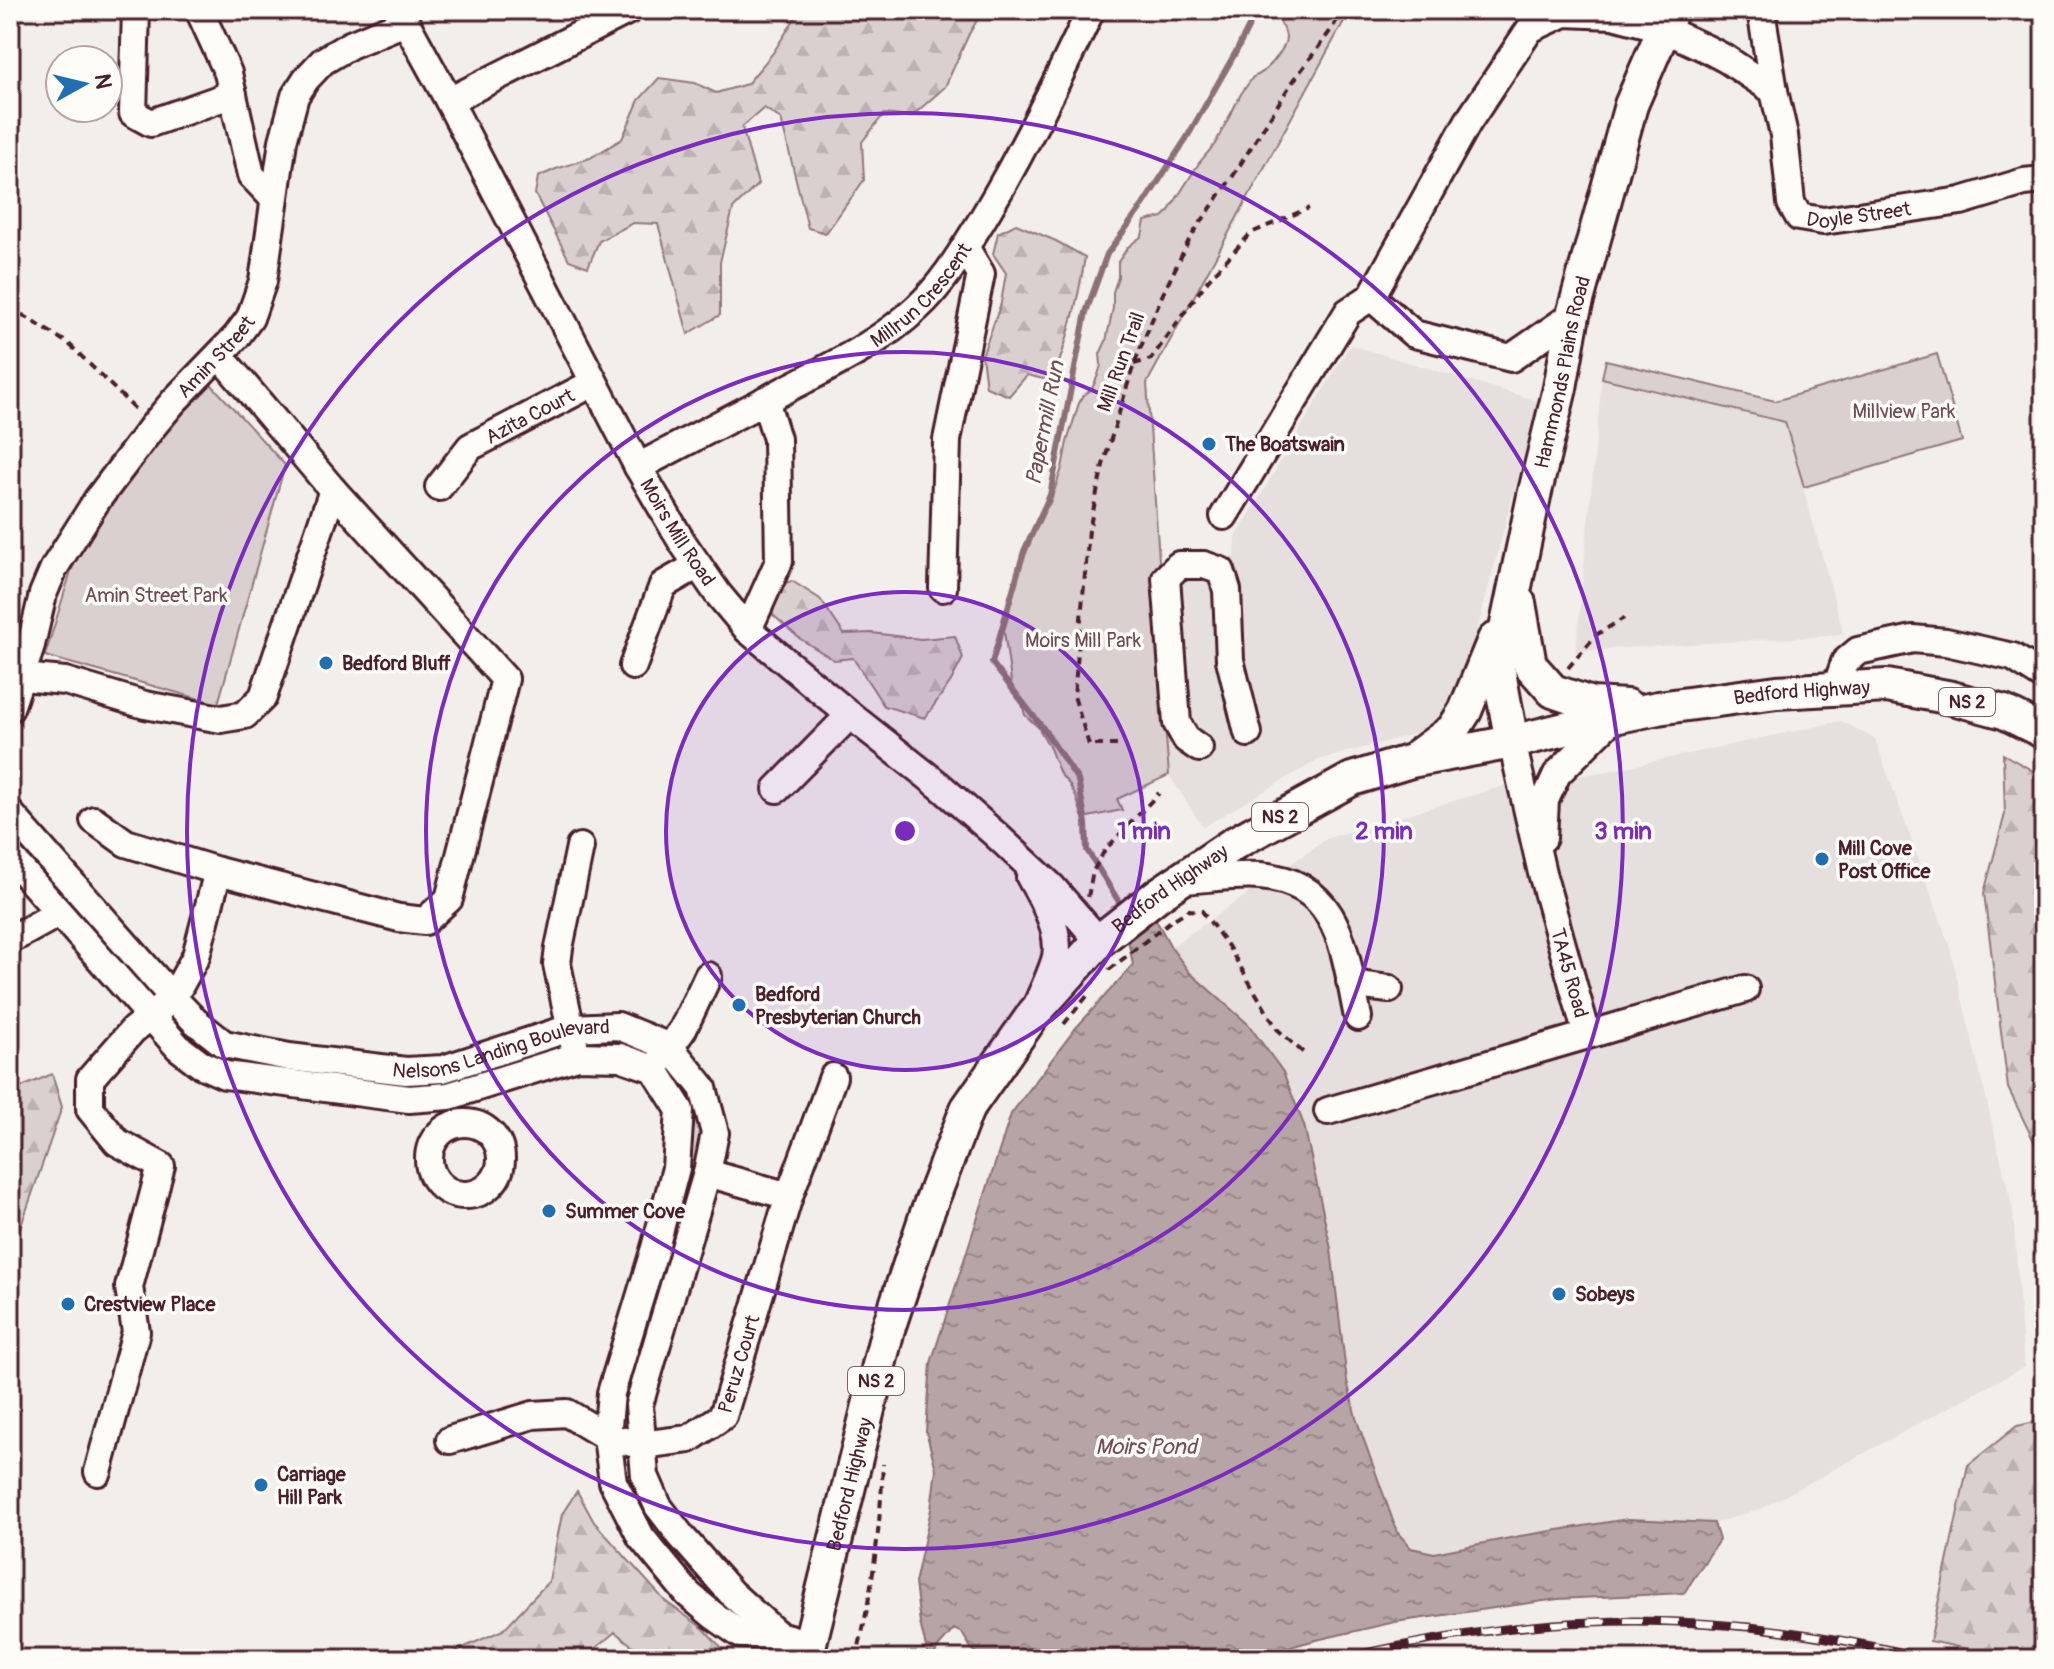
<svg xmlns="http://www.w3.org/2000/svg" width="2054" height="1669" font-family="Pangolin,sans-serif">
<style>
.built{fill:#e5dfdd}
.green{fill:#d9d0cf;stroke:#92787d;stroke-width:2}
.forest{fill:url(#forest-firs);stroke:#92787d;stroke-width:2}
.water{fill:url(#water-ripples);stroke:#8b6f75;stroke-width:2}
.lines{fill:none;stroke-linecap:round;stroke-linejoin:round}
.stream{stroke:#8b6f75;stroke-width:6}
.minor-casing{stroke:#4a1f2b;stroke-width:32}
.major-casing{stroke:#4a1f2b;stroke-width:38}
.path{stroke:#4a1f2b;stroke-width:4;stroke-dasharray:8 6;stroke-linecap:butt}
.minor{stroke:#fdfcf7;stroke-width:26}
.major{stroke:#fdfcf7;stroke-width:32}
.rail-casing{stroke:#4a1f2b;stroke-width:9}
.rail{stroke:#fdfcf7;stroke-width:6;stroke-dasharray:18;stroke-linecap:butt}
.ring{fill:none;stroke:#7b2cbf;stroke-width:4}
.poi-dot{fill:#1f6fb2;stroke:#fdfcf7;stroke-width:3}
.labels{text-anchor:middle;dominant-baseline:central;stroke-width:7;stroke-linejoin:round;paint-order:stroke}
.shield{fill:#fdfcf7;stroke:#806168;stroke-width:2}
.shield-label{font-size:18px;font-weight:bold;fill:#4a1f2b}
.street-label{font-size:20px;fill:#4a1f2b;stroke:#fdfcf7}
.park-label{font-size:20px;fill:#6e4b54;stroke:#fdfcf7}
.poi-label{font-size:20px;font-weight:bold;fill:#4a1f2b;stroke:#fdfcf7;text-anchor:start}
.water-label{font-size:22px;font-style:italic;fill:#704e56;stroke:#fdfcf7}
.centre{fill:#7b2cbf;stroke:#fdfcf7;stroke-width:4}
.ring-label{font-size:24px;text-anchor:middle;font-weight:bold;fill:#7b2cbf;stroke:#fdfcf7;stroke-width:7;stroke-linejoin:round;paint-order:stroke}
</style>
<defs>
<pattern id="forest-firs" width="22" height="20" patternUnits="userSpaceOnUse" patternTransform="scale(2)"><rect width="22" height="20" fill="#d9d0cf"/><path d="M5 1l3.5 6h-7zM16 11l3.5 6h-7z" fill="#bcb2b2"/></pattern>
<pattern id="water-ripples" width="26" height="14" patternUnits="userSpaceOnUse" patternTransform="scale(2)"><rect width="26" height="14" fill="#b7a5a6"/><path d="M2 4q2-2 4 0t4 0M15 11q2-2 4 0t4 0" fill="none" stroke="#978687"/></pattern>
</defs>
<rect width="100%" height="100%" fill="#f2efeb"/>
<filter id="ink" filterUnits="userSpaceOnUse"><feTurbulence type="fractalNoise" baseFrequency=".0125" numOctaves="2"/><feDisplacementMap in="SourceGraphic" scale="16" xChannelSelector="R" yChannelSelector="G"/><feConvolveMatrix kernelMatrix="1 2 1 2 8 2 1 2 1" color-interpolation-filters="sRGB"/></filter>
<g filter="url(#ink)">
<path class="built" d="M1350 345 1538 401 1459 698 1445 719 1421 732 1318 760 1203 827 1169 775 1164 713 1159 560 1235 557 1236 537Z
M1602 378 1785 422 1844 635 1576 651Z
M1841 721 1875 739 1949 944 2013 1210 2024 1367 1759 1510 1714 1523 1628 1519 1520 1536 1434 1553 1411 1548 1397 1532 1356 1418 1347 1381 1304 1125 1283 1072 1248 1024 1189 972 1171 947 1328 838 1504 786 1604 772Z"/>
<path class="green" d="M1276 10H1350L1147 383 1159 560 1164 713 1169 775 1117 799 1122 810 1083 818 1076 797 1069 784 1060 774 1049 746 1038 727 1025 715 1022 704 1012 688 1004 631 1009 614 1011 591 1041 516 1050 503 1062 468 1067 442 1079 403 1084 395 1092 389 1098 375 1101 365 1100 354 1106 341 1113 308V292L1118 277V262L1128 247 1142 236 1145 221 1163 217 1168 212 1199 163 1215 144 1241 94 1253 77C1265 74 1287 49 1286 36 1284 27 1277 19 1276 10Z
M1937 354 1962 441 1804 487 1785 422 1602 378 1606 360 1775 401Z
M211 384 285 465 218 704 45 656 71 571 85 542 161 434Z
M10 830 148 985 147 989 133 979 96 940 10 844Z
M180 1022 206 1048 219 1054 246 1061 418 1085 423 1087 420 1092 224 1065 201 1053 177 1026Z
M670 1069H676C693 1096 699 1108 702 1140L628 1411 623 1418 618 1415 681 1192 693 1140 691 1118 669 1074Z
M622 1477H628L645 1513 659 1531 719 1597 757 1626 724 1613 654 1540Z"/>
<path class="forest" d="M800 10H983L969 34 945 87 911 117 884 114 862 142 864 180 826 233 808 228 781 119 764 108 742 127 758 184 733 209 720 262V315L688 334 658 224 633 223 599 241 588 267 569 260 535 194 538 177 556 169 590 158 622 139 639 100 659 78 695 83 716 93 747 84 773 53Z
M1016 224 1056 241 1085 257C1078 301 1068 341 1052 381L1027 375 1009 396 986 387 982 356 1001 303 1006 273 993 254 998 233Z
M792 581 820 599 844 634 872 633 921 639 955 636 963 658 951 681 925 718 884 706 853 658 834 660 799 638 773 615 776 585Z
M2003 754 2044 777V1162L2008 1088 1984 893 2005 814Z
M52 1074 62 1107 10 1258V1092Z
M2044 1420V1659H2014L1930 1641 1968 1465 2017 1426Z
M577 1491 594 1522 665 1601 704 1629 732 1659H649L615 1632 583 1659H430L447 1655 503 1630 549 1581 562 1514Z"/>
<path class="water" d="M1155 918 1171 947 1189 972 1248 1024 1283 1072 1304 1125 1331 1249 1347 1381 1356 1418 1397 1532 1411 1548 1434 1553 1520 1536 1628 1519 1714 1523 1719 1540 1684 1593 1558 1599 1395 1622 1312 1641 1246 1659H984L971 1648 962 1633 954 1629 939 1646 932 1659H929L920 1623 915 1583 931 1509 936 1469 926 1431 931 1363 1011 1114 1075 1029 1133 965 1128 939Z"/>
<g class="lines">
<path class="stream" d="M1124 910 1087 850 1086 823 1078 780 1043 728 992 663 1024 551 1050 495 1086 312 1107 254 1143 205 1186 139 1237 50 1257 10"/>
<defs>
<g id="minor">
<path d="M136 10 133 113 151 123 233 94"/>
<path d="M199 10 228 73 251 175 274 199"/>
<path id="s1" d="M399 10 449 101 638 467 682 542 718 594 748 630 850 715 940 786 995 834 1052 887 1099 941"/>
<path d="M1761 10 1774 91"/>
<path d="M449 101 629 10"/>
<path id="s2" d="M1573 315 1511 358 1414 334 1371 297 1468 122 1530 29 1565 13 1613 15 1662 28 1707 49 1726 59 1774 91 1784 135 1791 203 1799 217 1823 221 1961 201 2024 182 2044 180"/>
<path id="s3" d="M638 467C687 441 735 416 783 391 829 367 879 344 917 308 944 283 963 250 982 220 1023 152 1057 81 1091 10"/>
<path id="s4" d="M439 487 470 447 593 383"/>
<path d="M1224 516 1348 312 1371 297"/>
<path d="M943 588 947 440 981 274 965 247"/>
<path d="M748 630 779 561 777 439 765 400"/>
<path d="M633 666 663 585 698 565"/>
<path d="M22 677 65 681 145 705 221 719 245 715 263 697 333 490"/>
<path d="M1836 688 1845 662 1858 651 1913 639 1946 642 2013 657 2044 677"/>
<path id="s5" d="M10 708 30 649 43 594 54 568 97 500 153 426 174 401 236 337 250 318 263 281 283 141 295 96 306 79 323 61 350 45 405 22"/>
<path id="s6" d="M1512 742 1542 873 1587 1035"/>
<path d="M1199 748 1186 739 1177 723 1166 578 1179 565H1204L1221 571 1227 590 1230 660 1248 733"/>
<path d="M777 789 850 715"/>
<path id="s7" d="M10 813 173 998 195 1021 224 1044 289 1057 406 1071 443 1069 570 1028 618 1026 670 1047 703 1088 715 1133 707 1173 639 1405 645 1476 658 1506 681 1536 732 1594 778 1635"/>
<path d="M94 820 126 843 218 871 399 918 425 921 449 899 505 679 333 490 219 355"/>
<path d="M1543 838 1545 800 1557 774 1614 717"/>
<path d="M10 857 178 1047 200 1064 225 1075 409 1099 449 1096 577 1056 620 1057 654 1069 680 1110 676 1168 655 1248 611 1393 607 1437 613 1482 641 1537 688 1594 713 1615 740 1634 778 1635 810 1644"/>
<path d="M1030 877C1043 900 1061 930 1056 957 1052 973 1043 990 1037 1005"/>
<path d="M1180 880C1205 879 1236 874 1260 876 1342 883 1344 952 1358 1017"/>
<path d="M10 940 59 913"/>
<path d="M1350 981 1365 986 1389 989"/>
<path d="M574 1044 557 964 559 948 580 847"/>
<path d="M661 1060 683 1029 708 976"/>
<path d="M1328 1111 1745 989"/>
<circle cx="465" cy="1159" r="36"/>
<path d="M707 1173 789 1196"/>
<path id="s8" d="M450 1440 533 1415 567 1413 607 1437 641 1445 689 1439 723 1416 789 1196 833 1077"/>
<path d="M98 1472 136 1332 129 1287 161 1166 117 1142 90 1109V1079L133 1030 173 998 196 956 218 871"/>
</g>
<g id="major">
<path d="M1519 603 1530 665 1553 691 1591 704 1627 706"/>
<path id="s9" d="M1512 742 1498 667 1534 496 1560 388 1573 315 1631 105 1672 10"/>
<path d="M1419 755 1453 730 1465 711 1494 640"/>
<path id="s10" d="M806 1659 888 1329 926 1216 967 1109 1035 1012 1099 941 1159 894 1233 844 1352 779 1411 761 1512 742 1614 717 1658 708 1777 692 1887 686 1952 698 2004 712 2044 732"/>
</g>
</defs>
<use href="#minor" class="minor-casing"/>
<use href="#major" class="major-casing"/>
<path class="path" d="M10 307 69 344 137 411
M1134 364 1151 359 1208 280 1251 233 1309 208
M1568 668 1596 635 1624 618
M1117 745H1089L1074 696 1089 530 1103 465 1134 364 1161 298 1190 238 1233 176 1289 87 1331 30 1343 10
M1088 897 1093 871 1105 850 1159 793
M1109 970 1172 920 1189 910 1202 911 1228 946 1277 1029 1307 1056
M1064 1024 1088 995
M856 1659C872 1595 880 1530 883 1464"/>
<use href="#minor" class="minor"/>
<use href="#major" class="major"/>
<defs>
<path id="rail" d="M1339 1659C1422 1640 1506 1625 1592 1622 1706 1617 1819 1632 1930 1659"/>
</defs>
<use href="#rail" class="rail-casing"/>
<use href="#rail" class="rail"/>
</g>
</g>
<circle cx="905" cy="831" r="239" fill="#7b2cbf" fill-opacity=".12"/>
<g class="ring">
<circle cx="905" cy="831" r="239"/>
<circle cx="905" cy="831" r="479"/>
<circle cx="905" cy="831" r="718"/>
</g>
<g class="poi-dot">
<circle cx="1209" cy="444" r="8"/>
<circle cx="326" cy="663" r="8"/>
<circle cx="1822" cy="859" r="8"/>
<circle cx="739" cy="1005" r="8"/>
<circle cx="549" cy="1211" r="8"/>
<circle cx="1559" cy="1294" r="8"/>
<circle cx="68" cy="1304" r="8"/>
<circle cx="261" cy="1485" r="8"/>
</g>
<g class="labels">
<g class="shield">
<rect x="1939" y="688" width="56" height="28" rx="6"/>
<rect x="1252" y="803" width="56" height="28" rx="6"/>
<rect x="848" y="1367" width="56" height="28" rx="6"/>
</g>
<g class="shield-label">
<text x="1967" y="702">NS 2</text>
<text x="1280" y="817">NS 2</text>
<text x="876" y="1381">NS 2</text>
</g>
<g class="street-label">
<text stroke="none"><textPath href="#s2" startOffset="1000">Doyle Street</textPath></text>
<text stroke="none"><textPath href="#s3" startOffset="334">Millrun Crescent</textPath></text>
<text stroke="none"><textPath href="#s5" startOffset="414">Amin Street</textPath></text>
<text transform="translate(1121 362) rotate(-70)">Mill Run Trail</text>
<text stroke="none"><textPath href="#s9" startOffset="378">Hammonds Plains Road</textPath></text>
<text stroke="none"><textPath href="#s4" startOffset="118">Azita Court</textPath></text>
<text stroke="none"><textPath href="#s1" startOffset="592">Moirs Mill Road</textPath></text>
<text stroke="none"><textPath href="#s10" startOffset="1548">Bedford Highway</textPath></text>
<text stroke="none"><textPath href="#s10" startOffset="876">Bedford Highway</textPath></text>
<text stroke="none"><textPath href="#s6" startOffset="238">TA45 Road</textPath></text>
<text stroke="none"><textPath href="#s7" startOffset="598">Nelsons Landing Boulevard</textPath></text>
<text stroke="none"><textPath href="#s8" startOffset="346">Peruz Court</textPath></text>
<text stroke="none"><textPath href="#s10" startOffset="180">Bedford Highway</textPath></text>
</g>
<g class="park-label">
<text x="1904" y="411">Millview Park</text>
<text x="156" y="595">Amin Street Park</text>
<text x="1083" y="640">Moirs Mill Park</text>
</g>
<g class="poi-label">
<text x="1225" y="444">The Boatswain</text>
<text x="342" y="663">Bedford Bluff</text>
<text x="1838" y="848">Mill Cove<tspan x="1838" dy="23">Post Office</tspan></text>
<text x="755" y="994">Bedford<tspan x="755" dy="23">Presbyterian Church</tspan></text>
<text x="565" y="1211">Summer Cove</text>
<text x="1575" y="1294">Sobeys</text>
<text x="84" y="1304">Crestview Place</text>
<text x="277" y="1474">Carriage<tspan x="277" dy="23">Hill Park</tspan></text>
</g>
<g class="water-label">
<text transform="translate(1045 423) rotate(-79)">Papermill Run</text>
<text x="1146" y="1447">Moirs Pond</text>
</g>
</g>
<circle cx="905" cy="831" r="12" class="centre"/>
<g class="ring-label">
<text x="1144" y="839">1 min</text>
<text x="1384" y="839">2 min</text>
<text x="1623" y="839">3 min</text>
</g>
<rect width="2054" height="1669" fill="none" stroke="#fdfcf7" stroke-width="40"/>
<rect x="20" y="20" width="2014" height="1629" fill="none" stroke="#4a1f2b" stroke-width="3" filter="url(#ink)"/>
<g transform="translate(84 84) rotate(82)"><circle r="38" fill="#fdfcf7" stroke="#b5a4a5" stroke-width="2"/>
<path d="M0-6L14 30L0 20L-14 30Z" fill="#1f6fb2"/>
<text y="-12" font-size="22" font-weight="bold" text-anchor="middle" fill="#4a1f2b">N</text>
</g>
</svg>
